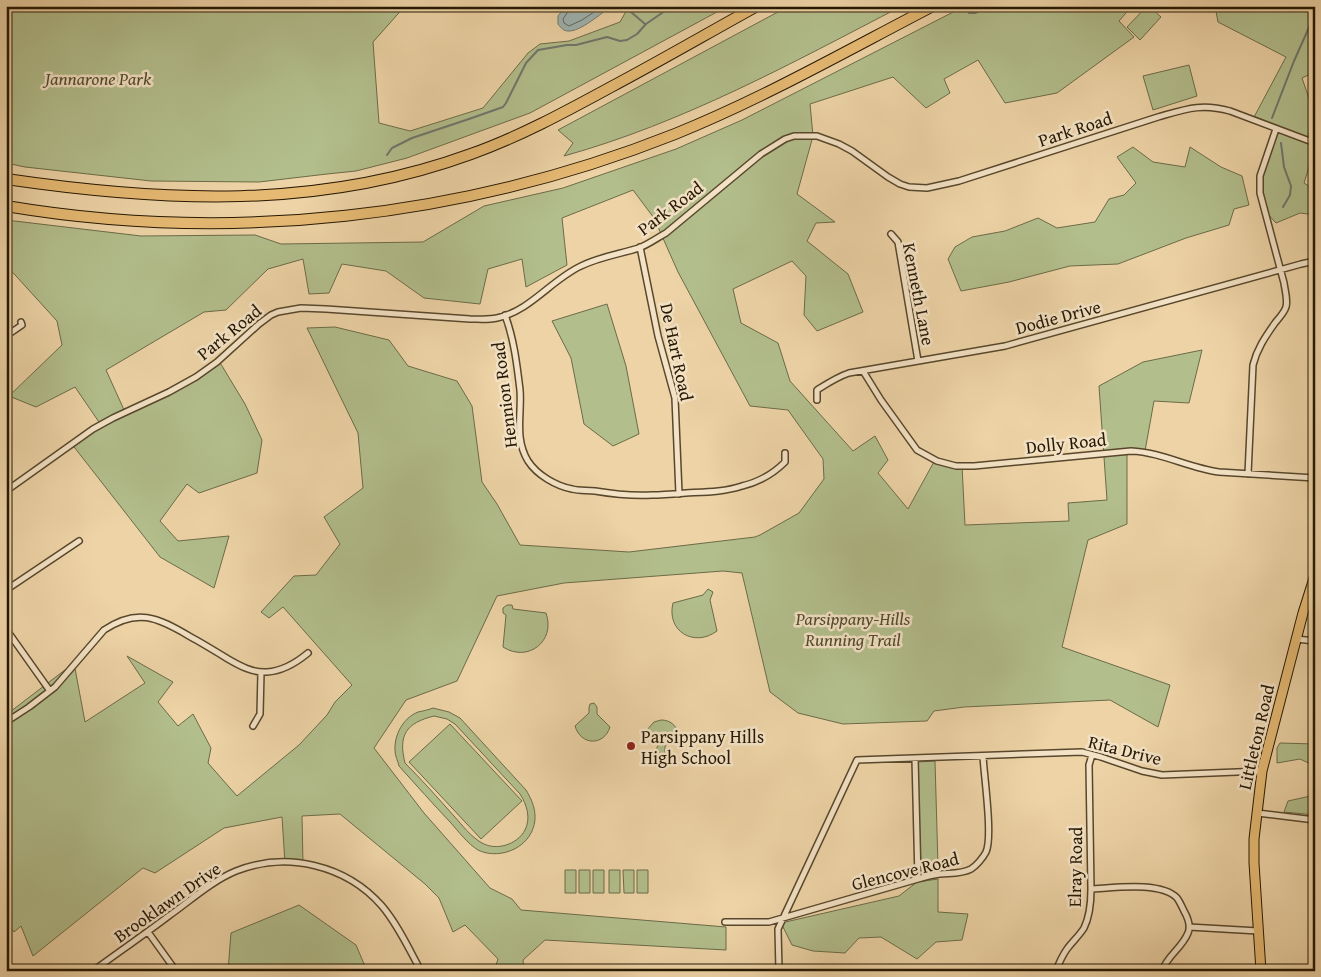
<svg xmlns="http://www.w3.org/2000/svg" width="1321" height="977" font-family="'Gentium Book Plus',serif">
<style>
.green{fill:#b2be8c;stroke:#6c6b48;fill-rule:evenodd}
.water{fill:#9eb5b3;stroke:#6e766d}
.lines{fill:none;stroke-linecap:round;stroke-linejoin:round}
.shore{stroke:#62665b;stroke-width:1}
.stream{stroke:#6e766d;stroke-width:2}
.minor-casing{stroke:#58472c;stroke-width:8}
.primary-casing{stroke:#261803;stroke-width:11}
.motorway-casing{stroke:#261803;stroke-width:12}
.minor{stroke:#f3e2c5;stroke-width:5}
.primary{stroke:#e6ba73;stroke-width:9}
.motorway{stroke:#e6ba73;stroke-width:10}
.poi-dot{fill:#8f2418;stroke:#f3e2c5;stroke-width:2}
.labels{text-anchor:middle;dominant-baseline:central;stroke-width:5;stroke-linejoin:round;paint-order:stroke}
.park-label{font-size:18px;font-style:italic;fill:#504a2c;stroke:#f3e2c5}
.street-label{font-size:18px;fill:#261803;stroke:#f3e2c5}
.poi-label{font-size:18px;fill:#261803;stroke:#f3e2c5;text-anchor:start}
</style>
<rect width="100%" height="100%" fill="#edd3a6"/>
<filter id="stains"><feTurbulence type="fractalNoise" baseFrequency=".004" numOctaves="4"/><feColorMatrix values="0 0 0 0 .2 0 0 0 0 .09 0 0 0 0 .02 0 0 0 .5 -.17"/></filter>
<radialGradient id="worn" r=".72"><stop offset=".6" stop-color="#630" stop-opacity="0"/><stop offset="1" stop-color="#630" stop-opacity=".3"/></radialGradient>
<path class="green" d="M6 6H405L373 42 379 123 410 131 483 108 528 53 540 44 569 41 620 22 629 6H728L530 113 407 158 356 171 327 174 259 182 151 181 25 167 6 163Z
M789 6H902C792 63 683 123 564 156L573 143 558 130Z
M965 6H1132L1119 21 1134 37 1057 93 1005 103 978 60 944 79 950 93 926 108 893 77 810 104 813 136 797 194 835 222 816 223 807 241 848 274 863 312 817 331 804 315 806 276 792 261 733 289 741 323 778 343 790 381 853 451 875 436 888 460 878 473 908 509 935 460 962 466 965 525 1069 521 1068 503 1107 500 1099 386 1143 362 1202 350 1189 403 1154 401 1145 451H1127V524L1088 540 1062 647 1170 685 1158 727 1110 700 964 707 934 711 927 721 843 724 798 713 770 692 742 573 723 571 564 583 497 596 457 681 406 700 374 748 424 813 490 888 512 899 521 910 726 927V950L545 940 523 960 524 971H494L498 959 465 925 453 932 439 898 425 884 340 814 302 816 303 864 285 863 282 817 224 828 155 873 143 868 33 956 21 926 14 932 6 920V715L74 663 85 722 145 683 127 656 173 682 158 702 178 726 193 714 211 748 208 763 237 796 299 745 327 715 335 702 352 685 283 607 269 618 261 612 294 576 316 575 340 544 324 517 363 488 358 433 307 328 335 327 389 340 408 366 457 381 472 406 482 482 497 504 520 545 629 552 755 537 760 535 799 513 824 479 823 459 788 410 750 406 678 272 654 218 633 190 562 218 567 265 526 287 522 259 488 269 480 304 424 298 386 271 342 264 329 293 309 294 303 259 268 269 226 310 204 312 106 370 125 412 219 361 245 404 262 440 257 473 199 493 187 484 160 521 178 541 229 536 214 588 160 557 71 443 101 425 75 387 36 407 9 396 62 345 57 321 6 265V220L141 236 255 235 281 244 423 242 484 206 563 188 676 149 742 120Z
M1147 6H1149L1161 17 1140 40 1127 27Z
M1215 6H1315V72L1302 78 1313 110 1308 139 1315 141V148L1304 183 1315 190V215L1300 213 1276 223 1264 210 1260 175 1278 129 1253 119 1286 57 1218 22Z
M1189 65 1197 96 1153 110 1143 76Z
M1133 147 1153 162 1185 167 1190 147 1221 167 1242 176 1249 205 1234 209 1229 225 1186 238 1118 264 1070 266 1009 282 961 291 948 259 955 247 972 237 1005 231 1038 218 1057 228 1095 222 1109 199 1124 195 1136 183 1117 157Z
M607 304 626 366 639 434 613 446 584 424 571 358 552 321Z
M708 589 713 592 710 600 717 631C694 648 666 631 673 603L703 595Z
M507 605H512L513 609 546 613C556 641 528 663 503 647L506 615 503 613V608Z
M594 703 597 707V714L610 727C604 746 581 746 575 726L589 713V708L590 704Z
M433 708 449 712 460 718 526 790C534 803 539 818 531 833 522 851 496 859 478 850 468 844 458 831 451 823 433 804 416 785 399 766 398 761 395 756 395 751 394 735 403 718 418 712 423 711 428 710 433 708ZM434 716 447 719 455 724 520 794C527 805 531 818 525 830 517 845 496 851 482 843 471 837 462 825 454 816 438 798 422 780 405 763 398 735 406 723 434 716Z
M661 720C670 720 676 725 679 734L665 746V753L660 754 656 749 658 746 646 731 654 722Z
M450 724 522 801 481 839 409 762Z
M1280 743 1315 744V766L1300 759 1277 763V748Z
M935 761 938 866H921L917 762Z
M1315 795V815L1284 812 1288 801Z
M565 870H576V893H565Z
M579 870H590V893H579Z
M593 870H604V893H593Z
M609 870H620V893H609Z
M623 870H634V893H624Z
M637 870H648V893H637Z
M938 879V912L968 914 962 940 936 942 917 959 881 937 859 938 845 953 813 951 792 945 781 923 899 896 917 882Z
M299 905 356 945 367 971H228L231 933Z"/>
<path class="water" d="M566 6H611C602 13 580 32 568 31 564 31 561 28 558 24V16Z"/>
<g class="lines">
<path class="shore" d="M570 6 569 10 563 19 564 23 569 26 582 20 603 6"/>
<path class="stream" d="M624 6 645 24
M969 13H975L990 6
M1272 118 1294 61 1315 14
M1281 143 1284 167 1291 186 1290 195 1283 207
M387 155 392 148 412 138 469 119 503 107 506 103 526 63 538 50 567 45H576L607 37 620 41 627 40 637 34 646 24 672 6"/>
<defs>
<path id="minor" d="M891 234 898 242 918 361
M640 247 658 336 675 398 679 494
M505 315C514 339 517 365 520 390 522 414 514 438 528 461 537 475 556 486 572 489 579 491 587 490 595 491 613 494 632 496 652 495 663 495 674 494 686 493 705 492 724 492 742 486 759 482 773 474 785 462V453
M6 336 22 325 21 322
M863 371 881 400 917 450 937 461 956 466H974L1131 451C1161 452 1189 468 1219 472L1315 478
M817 400V390C828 383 837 377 849 373L1005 346 1301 264 1315 261
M1248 474 1253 365C1257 349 1265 337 1275 323 1279 318 1284 313 1286 307 1288 299 1285 291 1284 283L1260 193V176L1276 129
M6 491 93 429 113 418 169 392 196 377 217 362 259 324 271 315 278 312 301 308 326 309 470 319C479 319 488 320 497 318 530 311 551 280 581 266 599 257 620 254 639 248 649 244 657 238 666 233L761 154 785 139 794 136H817L839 144 852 151 888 177 900 184 909 187 927 188 959 181 1158 117C1186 109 1201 103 1230 111L1315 143
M6 590 79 541
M6 629 50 691
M1296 639 1315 641
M6 722 29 707 55 687 104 630C137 608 157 617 189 636 202 643 215 651 228 659 240 666 253 673 267 672 283 671 296 663 308 653
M253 726 260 714 261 672
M915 758 918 879
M1257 813 1315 820
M1091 889C1113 888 1161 881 1177 898 1180 902 1182 907 1184 911 1188 918 1191 926 1188 933 1182 948 1167 956 1162 971
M725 922H769L918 879C925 877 933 875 940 874 950 873 962 874 971 869 976 866 983 858 986 852 993 837 984 776 983 756
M1189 927 1258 931
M148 932 176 971
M93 971C119 952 145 934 170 915 191 900 212 881 236 871 287 851 346 865 382 906 398 925 409 949 421 971
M779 971 778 929 857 760 1082 752 1101 757 1142 771 1162 775 1262 771
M1056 971C1059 963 1062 956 1067 949 1072 942 1079 936 1084 928 1090 916 1091 902 1091 889L1089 765 1092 755"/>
<path id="primary" d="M1261 971 1254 863V839L1262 771 1303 613 1315 575"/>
<path id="motorway" d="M6 179C164 202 318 210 471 154 519 137 565 112 611 87 660 61 708 33 757 6
M6 206C231 244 464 218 675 134 764 98 848 50 933 6"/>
</defs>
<use href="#minor" class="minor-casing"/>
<use href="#primary" class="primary-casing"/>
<use href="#motorway" class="motorway-casing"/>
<use href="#minor" class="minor"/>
<use href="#primary" class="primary"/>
<use href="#motorway" class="motorway"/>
</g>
<circle class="poi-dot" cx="631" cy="746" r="5"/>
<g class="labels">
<g class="park-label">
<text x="98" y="78">Jannarone Park</text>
<text x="853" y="618">Parsippany-Hills<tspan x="853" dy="21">Running Trail</tspan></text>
</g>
<g class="street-label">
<text transform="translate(1075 129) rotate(-18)">Park Road</text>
<text transform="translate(670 208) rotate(-37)">Park Road</text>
<text transform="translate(919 294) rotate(79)">Kenneth Lane</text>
<text transform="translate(1058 317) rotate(-15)">Dodie Drive</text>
<text transform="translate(229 332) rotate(-39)">Park Road</text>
<text transform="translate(677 352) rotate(78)">De Hart Road</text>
<text transform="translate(504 395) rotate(-97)">Hennion Road</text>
<text transform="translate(1066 443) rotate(-6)">Dolly Road</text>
<text transform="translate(1256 737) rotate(-77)">Littleton Road</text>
<text transform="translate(1125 750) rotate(14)">Rita Drive</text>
<text transform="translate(1075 867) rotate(-89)">Elray Road</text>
<text transform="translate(905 871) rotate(-14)">Glencove Road</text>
<text transform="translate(167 902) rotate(-35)">Brooklawn Drive</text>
</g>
<g class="poi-label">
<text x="641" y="736">Parsippany Hills<tspan x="641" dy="21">High School</tspan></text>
</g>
</g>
<rect width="1321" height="977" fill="none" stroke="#edd3a6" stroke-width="25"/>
<rect x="8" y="8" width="1306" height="962" fill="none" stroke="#261803" stroke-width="2.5"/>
<rect x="12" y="12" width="1296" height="952" fill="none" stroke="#261803"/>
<rect width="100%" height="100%" filter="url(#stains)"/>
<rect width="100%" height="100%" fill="url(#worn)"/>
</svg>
